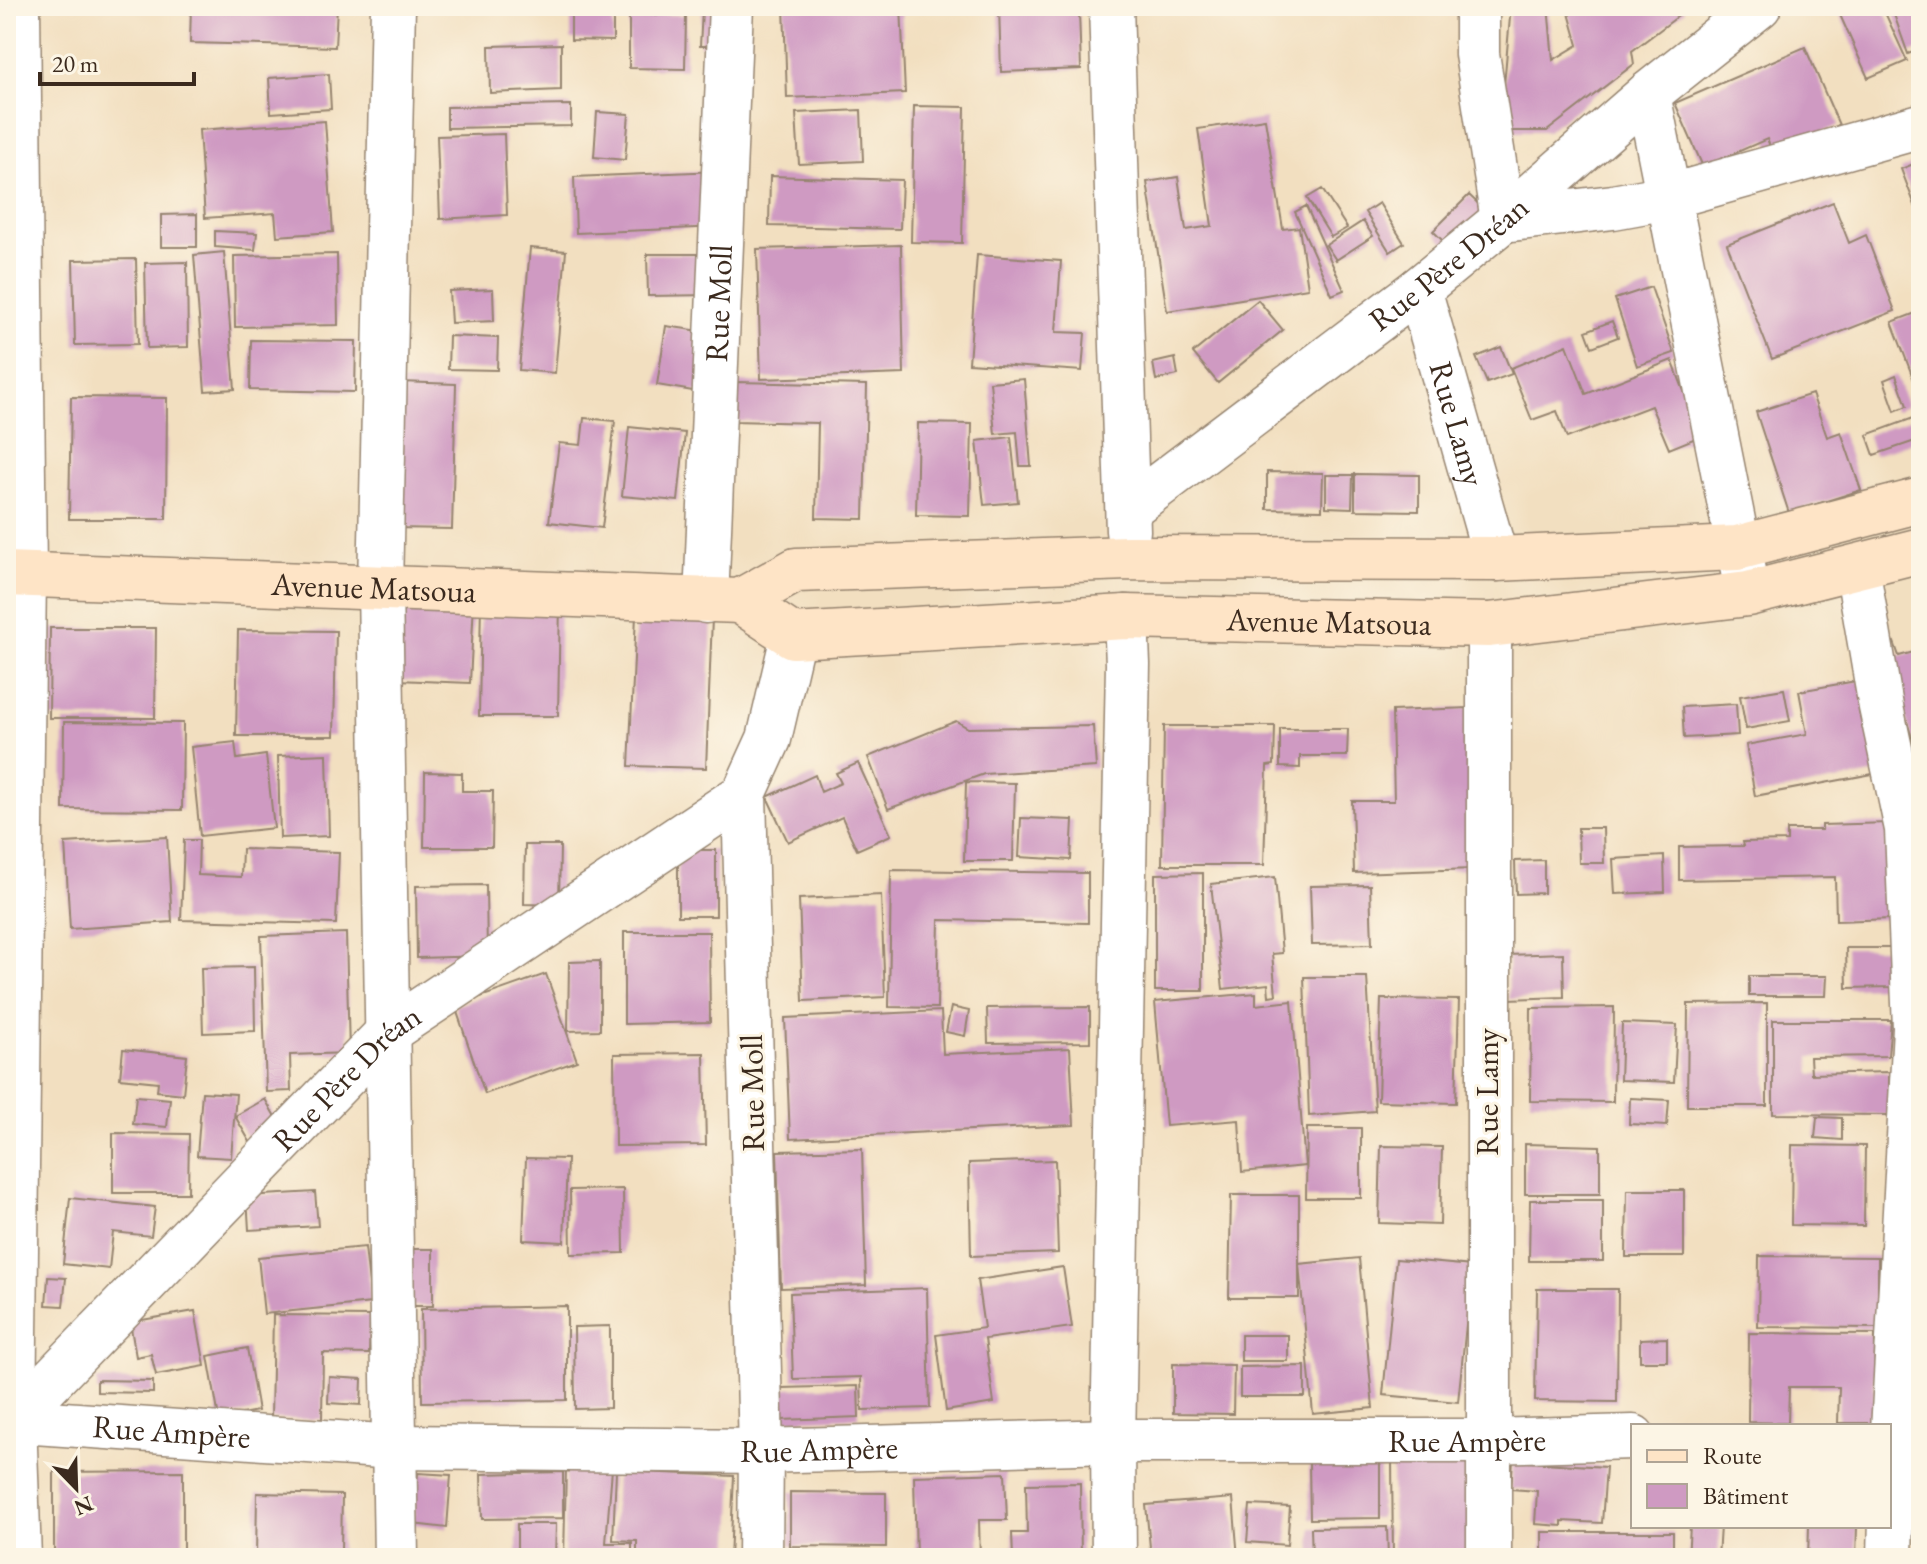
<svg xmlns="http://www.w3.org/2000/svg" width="1927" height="1564" font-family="'EB Garamond',serif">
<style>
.building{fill:#cf9ac2}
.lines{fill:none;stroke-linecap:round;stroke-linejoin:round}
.street-casing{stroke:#96846f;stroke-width:47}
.secondary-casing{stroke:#96846f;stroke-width:47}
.street{stroke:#fff;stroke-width:44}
.secondary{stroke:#fee4c6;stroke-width:44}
.labels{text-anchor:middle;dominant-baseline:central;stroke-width:6;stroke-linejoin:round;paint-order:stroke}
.street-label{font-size:32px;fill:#3b2a1e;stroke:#fcf5e5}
</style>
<rect width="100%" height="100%" fill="#fcf5e5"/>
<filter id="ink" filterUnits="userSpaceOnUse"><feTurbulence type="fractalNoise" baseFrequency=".0125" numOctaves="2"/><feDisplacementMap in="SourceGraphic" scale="16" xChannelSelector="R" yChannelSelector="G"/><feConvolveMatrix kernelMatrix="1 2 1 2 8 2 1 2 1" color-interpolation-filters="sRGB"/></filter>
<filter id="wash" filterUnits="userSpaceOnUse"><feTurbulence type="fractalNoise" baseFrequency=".006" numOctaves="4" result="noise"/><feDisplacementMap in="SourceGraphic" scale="32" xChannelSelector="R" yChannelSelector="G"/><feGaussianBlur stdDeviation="1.8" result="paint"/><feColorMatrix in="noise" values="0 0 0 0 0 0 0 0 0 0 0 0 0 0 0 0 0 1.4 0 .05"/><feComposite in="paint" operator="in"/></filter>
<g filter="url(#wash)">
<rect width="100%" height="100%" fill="#f2dfc0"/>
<g id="blocks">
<path class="building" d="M191 6H337L335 47 190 43Z
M571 6H613V41L571 40Z
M784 6H901L905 93 787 98Z
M999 6H1060V12H1079L1081 69 1001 72Z
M1511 6H1548L1553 60 1578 45 1567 6H1683L1685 11 1632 51 1634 64 1547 131H1500Z
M1836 6H1882L1907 61 1868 78Z
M1891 6H1921V49L1908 54Z
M702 11H723L722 46H700Z
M629 14 686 15 685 69 629 68Z
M561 44V90L490 93 489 46Z
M1805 47 1839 125 1773 154 1767 139 1703 167 1675 103Z
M329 74 331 109 271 113 269 78Z
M571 105V126L447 128V107Z
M914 106 965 107 962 243 911 242Z
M861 110 863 161 799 164 796 113Z
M597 112 629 114 625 160 594 157Z
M1265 119 1283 229 1299 227 1308 288 1167 311 1147 182 1178 177 1186 230 1212 226 1198 129Z
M325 121 333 232 277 236 275 213 205 218 199 130Z
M504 134 507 215 440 219 437 136Z
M1921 161V221L1901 169Z
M718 171 720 227 576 233 574 177Z
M770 176 902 180 900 229 769 226Z
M1322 189 1347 228 1331 237 1307 198Z
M1469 195 1489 214 1452 250 1433 231Z
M1833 202 1849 243 1866 235 1895 311 1772 359 1727 244Z
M1379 203 1404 243 1390 252 1365 212Z
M1306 206 1344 290 1332 295 1295 212Z
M197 214V247H161V215Z
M1363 221 1373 236 1336 260 1326 245Z
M215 231 257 233 255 250 215 247Z
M901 245 904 374 761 379 757 249Z
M530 248 566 251 555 373 519 370Z
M224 252 235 389 205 391 194 255Z
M337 254 338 325 235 327 234 256Z
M647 254H710V295L648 296Z
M977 255 1061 261 1056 332 1085 333 1082 371 969 363Z
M136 259 138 344 75 345 73 260Z
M187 262 188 347 147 348 145 263Z
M1651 287 1674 353 1637 366 1615 299Z
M493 289 494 321 451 323 449 291Z
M1258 300 1283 330 1218 383 1193 353Z
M1921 311V399L1892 322Z
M1612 321 1618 337 1592 347 1586 331Z
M666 326 714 333 705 393 657 385Z
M449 336 498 338 497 370 448 369Z
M251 340 356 341 355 392 250 390Z
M1567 345 1586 394 1672 360 1701 436 1669 449 1651 406 1567 438 1557 411 1532 420 1511 368Z
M1501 347 1512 374 1487 383 1476 357Z
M1175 358 1178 375 1156 380 1153 363Z
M1896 375 1907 406 1895 411 1884 380Z
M1024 379 1031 466H1020L1017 432 995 434 990 382Z
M400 382 456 384 452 529 396 528Z
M735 382 867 385 864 519 816 518 818 423 734 421Z
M1812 394 1827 437 1841 432 1861 490 1789 513 1756 412Z
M71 397 167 398 166 519H69Z
M1916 417 1921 439 1874 455 1867 435Z
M584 418 615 421 602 528 549 522 559 443 581 445Z
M918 423 972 424 970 516 916 515Z
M629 427 685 433 678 501 622 496Z
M1011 437 1018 502 984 505 977 441Z
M1267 472 1323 473 1322 510 1267 509Z
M1355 474 1419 475V511L1355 510Z
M1326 475H1353L1352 508 1326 507Z
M402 598 474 601 470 683 398 680Z
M481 600 560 601 558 716H479Z
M636 615 712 618 706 768 629 766Z
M50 628H156L155 718H49Z
M238 630 336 631 334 736H236Z
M1894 642 1899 656 1921 650V765L1882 645Z
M1862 680 1878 773 1755 796 1746 745 1807 734 1799 691Z
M1784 689 1790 721 1746 729 1740 696Z
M1736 704 1738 735 1684 738 1682 707Z
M1469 708 1474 869 1354 873 1352 801H1394L1392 711Z
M956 721 968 728 1093 726 1096 767 984 774 888 809 868 757Z
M64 722 183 723 182 810 63 809Z
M1164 726H1275L1274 765 1267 766 1264 865H1162Z
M1280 729H1348L1347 756H1300V768L1280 767Z
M235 742 237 759 266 755 274 828 200 836 191 747Z
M327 754 329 836 280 838 278 756Z
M858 763 891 835 857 850 842 817 788 842 767 797 815 775 821 792 841 783 836 773Z
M425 772 462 773V791H493L492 847H424Z
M966 782 1015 783 1013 861H964Z
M1021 818 1073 820 1071 860 1019 857Z
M1889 823 1891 919 1836 921 1835 877 1679 880V847L1744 846 1743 842 1787 841V830H1822V825Z
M1578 828H1603L1604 863H1579Z
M167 837 172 922 70 929 65 843Z
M184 840H199L198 875 241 877 242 849 339 852 336 924 181 920Z
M525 845H560L559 905 524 904Z
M678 850H716V916H678Z
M1664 856 1665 892 1615 894 1613 859Z
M1544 860V893L1516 894 1515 861Z
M891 870 1088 873V923L939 920 937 1008 889 1007Z
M1203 873V991H1155V874Z
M1275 877 1282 953 1272 954 1276 995 1269 996 1268 984 1223 989 1211 884Z
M486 885 487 956 417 958 416 886Z
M1370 885 1372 944 1312 945 1310 886Z
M881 895 885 997 803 1001 799 899Z
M624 932H709L710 1022 624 1024Z
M346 933 349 1053 290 1055 291 1091 266 1092 261 936Z
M1846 948H1891V987L1847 988Z
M1563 953 1564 997 1509 999 1508 955Z
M600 961V1030L568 1031 569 962Z
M254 967 255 1031 203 1033 201 968Z
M546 974 577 1061 485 1094 455 1006Z
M1749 976H1827L1826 996H1749Z
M1304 977H1367L1375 1111 1309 1116Z
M1256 993V1005L1292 1001 1305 1166 1242 1172 1239 1120 1166 1126 1155 1002Z
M1381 999 1459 1000 1456 1103 1378 1101Z
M1767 1003V1106H1687L1688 1004Z
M951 1007 969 1011 965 1036 946 1032Z
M1090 1007V1042L988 1043 987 1008Z
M1614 1007 1613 1102 1530 1101 1531 1008Z
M941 1011 943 1054 1070 1048 1074 1125 790 1139 785 1018Z
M1773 1020H1891L1888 1056 1810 1057 1811 1074 1889 1072V1115L1773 1114Z
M1622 1023 1677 1025 1674 1082 1620 1080Z
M123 1049 187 1056 183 1094 157 1091 158 1082 120 1078Z
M704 1053 706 1145 615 1146 614 1054Z
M202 1092 236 1094 231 1158 197 1156Z
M136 1096 170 1099 167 1127 133 1124Z
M1630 1098 1669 1100 1667 1126 1629 1124Z
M265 1099 282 1129 253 1147 235 1116Z
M1817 1117 1842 1118V1140L1815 1138Z
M1307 1128H1361V1198H1306Z
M113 1133 189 1134 188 1193H113Z
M1525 1144 1600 1146V1194H1525Z
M1792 1145 1865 1146 1864 1226 1791 1225Z
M1381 1146 1442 1147 1440 1225 1379 1223Z
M862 1149 866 1285 781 1288 777 1151Z
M526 1158 567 1159 564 1242 523 1240Z
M1055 1160 1058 1253 971 1256 969 1163Z
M623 1189 624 1253 571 1254 570 1190Z
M1627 1190H1684V1257H1626Z
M315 1192 318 1226 249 1230 247 1196Z
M1231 1195H1299V1298H1229Z
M70 1198 155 1207 151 1236 113 1232 109 1269 63 1264Z
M1530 1200H1603V1261H1529Z
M365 1247 371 1303 264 1314 258 1257Z
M402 1249H433V1306H403Z
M1759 1256 1878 1257V1328L1758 1327Z
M1359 1258 1373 1408 1313 1414 1299 1264Z
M1396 1259 1472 1266 1458 1402 1383 1395Z
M1063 1267 1072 1327 985 1339 994 1403 946 1411 936 1335 984 1328 977 1280Z
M48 1277 66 1278 63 1306 46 1305Z
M927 1288 930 1408 862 1410 861 1377 793 1379 790 1293Z
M1537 1289H1618L1617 1402 1535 1401Z
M567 1306V1400L422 1402 421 1309Z
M195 1311 205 1366 156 1375 151 1354 136 1357 130 1322Z
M273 1315 370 1316 369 1354 323 1353 322 1419H271Z
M610 1326V1408L575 1409 574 1327Z
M1749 1333 1875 1334 1874 1423H1838L1839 1387H1789L1788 1423 1748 1422Z
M1241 1335H1288V1361H1241Z
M1667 1338V1361H1640V1339Z
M247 1348 258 1411 219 1418 208 1356Z
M1173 1364 1234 1365 1233 1414 1173 1413Z
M1305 1366V1397H1240V1367Z
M329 1377 362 1379 361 1405 328 1403Z
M97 1380 153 1381V1393L97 1392Z
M858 1386 859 1417 781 1420V1388Z
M1471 1458 1473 1558H1393L1392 1460Z
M1380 1461V1518L1310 1519 1309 1462Z
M1513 1461 1606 1467 1602 1523 1562 1521V1526L1535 1524 1537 1491 1511 1489Z
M566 1466 612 1469 606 1543H632V1558H564Z
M183 1471V1558H54V1472Z
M616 1471 734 1476 730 1558H637V1541L613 1540Z
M563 1472V1518L482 1519 481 1474Z
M418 1473 451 1475 447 1528 413 1524Z
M1005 1473 1007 1520H979L980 1558H916L914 1476Z
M1080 1483 1081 1558H1013L1012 1533H1027L1026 1484Z
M790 1492 886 1493V1547L790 1546Z
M257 1493 342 1495 341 1552H328L327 1558H256Z
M1233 1498 1238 1558H1151L1146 1505Z
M1250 1505 1290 1507 1287 1545 1247 1542Z
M517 1524H556L555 1558H517Z
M1690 1526H1720L1718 1558H1688Z
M1809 1526H1857L1856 1558H1808Z
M1387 1527 1388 1558H1312L1311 1528Z
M1542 1532H1673V1558H1542Z
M907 1552V1558H867L866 1555Z"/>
</g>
</g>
<g filter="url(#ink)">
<use href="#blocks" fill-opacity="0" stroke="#96846f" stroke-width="2"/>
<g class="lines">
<defs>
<g id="street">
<path d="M18 6 24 574 14 1420 19 1558"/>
<path d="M393 6 380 587 396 1558"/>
<path d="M1111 6 1128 531"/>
<path d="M1477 6V54L1503 220 1613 207 1668 197 1921 126"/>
<path d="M1648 94 1746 586"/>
<path id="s1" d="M1419 289 1496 559"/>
<path id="s2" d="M1128 509 1419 289 1503 220 1648 94 1759 6"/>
<path d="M1857 567 1881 707 1907 829 1915 1028 1893 1431 1890 1558"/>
<path id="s3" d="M706 601 731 6"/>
<path d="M1489 625V1558"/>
<path id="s4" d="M6 1420 395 1447 761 1451 1113 1441H1488L1633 1437"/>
<path id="s5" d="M6 1427 389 1031 744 794"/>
<path d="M760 1558 761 1451 744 794 769 739 793 636"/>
<path d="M1114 1558 1113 1441 1128 664 1126 617"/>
</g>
<g id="secondary">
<path id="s6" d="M6 574 740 601 796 570 1128 558 1496 559 1737 548 1921 500"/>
<path id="s7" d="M740 601 793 636 1126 617 1489 625 1748 594 1921 550"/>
</g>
</defs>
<use href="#street" class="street-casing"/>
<use href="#secondary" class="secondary-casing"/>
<use href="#street" class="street"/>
<use href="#secondary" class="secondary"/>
</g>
</g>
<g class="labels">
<g class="street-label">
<text stroke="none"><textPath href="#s2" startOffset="404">Rue Père Dréan</textPath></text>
<text stroke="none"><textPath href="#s3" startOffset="298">Rue Moll</textPath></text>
<text stroke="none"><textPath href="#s1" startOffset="140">Rue Lamy</textPath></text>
<text stroke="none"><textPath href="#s6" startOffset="368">Avenue Matsoua</textPath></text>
<text stroke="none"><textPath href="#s7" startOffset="600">Avenue Matsoua</textPath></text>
<text stroke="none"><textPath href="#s5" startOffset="488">Rue Père Dréan</textPath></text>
<text transform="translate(1487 1092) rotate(-90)">Rue Lamy</text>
<text transform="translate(752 1093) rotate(-91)">Rue Moll</text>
<text stroke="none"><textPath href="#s4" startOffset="166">Rue Ampère</textPath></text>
<text stroke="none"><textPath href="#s4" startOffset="1462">Rue Ampère</textPath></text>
<text stroke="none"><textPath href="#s4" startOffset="814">Rue Ampère</textPath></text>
</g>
</g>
<rect width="1927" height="1564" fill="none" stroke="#fcf5e5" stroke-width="32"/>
<rect x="1631" y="1424" width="260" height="104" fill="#fcf5e5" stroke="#afa495" stroke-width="2"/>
<rect x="1647" y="1450" width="40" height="12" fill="#fee4c6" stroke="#afa495" stroke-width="2"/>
<text x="1703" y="1464" font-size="24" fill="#3b2a1e">Route</text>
<rect x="1647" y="1484" width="40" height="24" fill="#cf9ac2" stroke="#afa495" stroke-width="2"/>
<text x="1703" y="1504" font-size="24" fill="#3b2a1e">Bâtiment</text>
<g transform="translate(76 1488) rotate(157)" stroke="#fcf5e5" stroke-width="6" paint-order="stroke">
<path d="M0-6L14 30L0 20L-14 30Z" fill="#3b2a1e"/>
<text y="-12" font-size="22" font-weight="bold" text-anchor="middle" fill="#3b2a1e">N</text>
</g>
<path d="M40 72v12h154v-12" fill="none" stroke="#3b2a1e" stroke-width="4"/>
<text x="52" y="72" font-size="24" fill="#3b2a1e" stroke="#fcf5e5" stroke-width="6" paint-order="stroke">20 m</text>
</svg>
